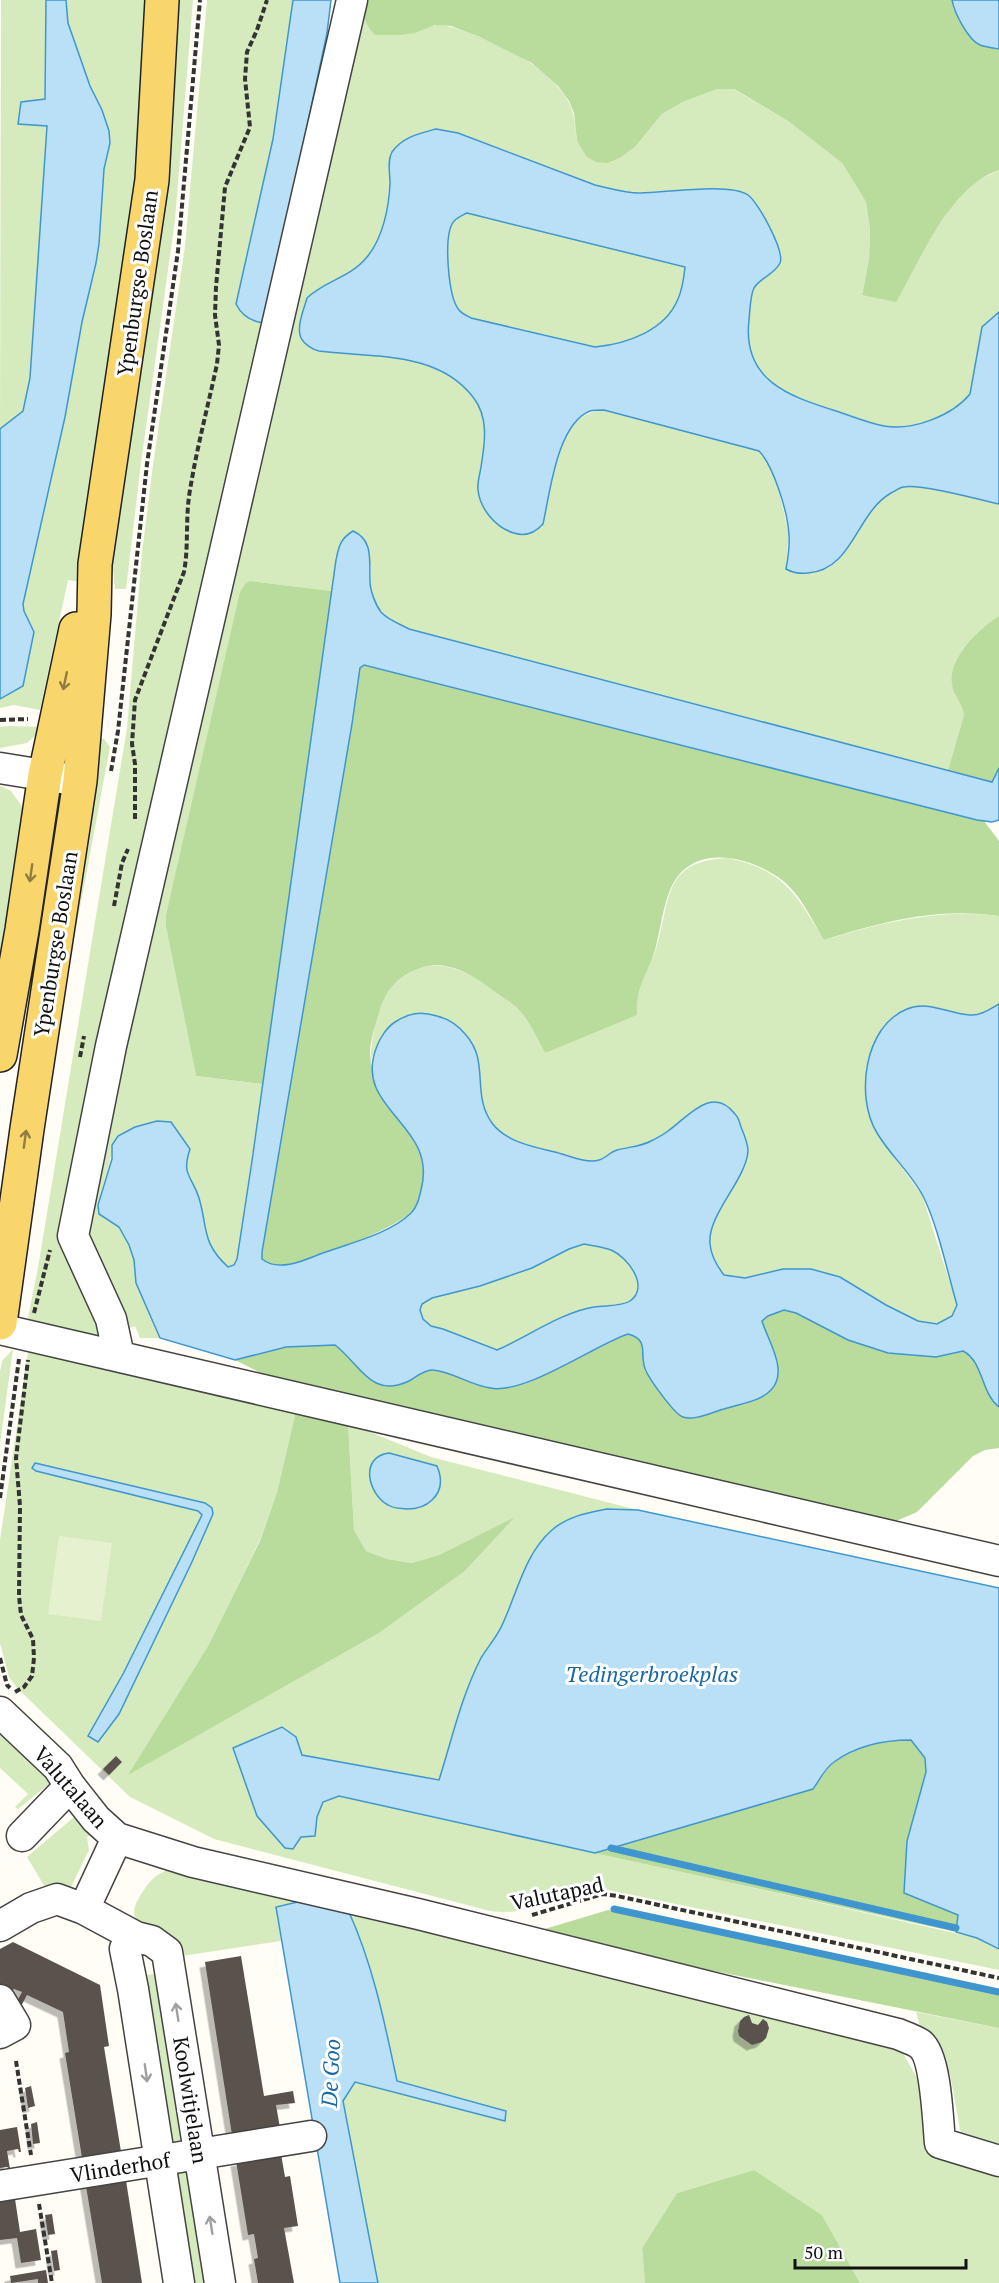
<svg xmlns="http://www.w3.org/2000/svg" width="999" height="2283" font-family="'PT Serif',serif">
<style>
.green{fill:#d5ebbd}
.forest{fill:#b9dc9c}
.pitch{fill:#e6f2cf}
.water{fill:#b9e0f7;stroke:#3f96cf;stroke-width:1.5;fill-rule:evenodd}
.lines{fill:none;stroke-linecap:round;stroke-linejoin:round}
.stream{stroke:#3f96cf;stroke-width:7}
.building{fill:#5a524d;filter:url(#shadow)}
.minor-casing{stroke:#444;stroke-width:33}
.major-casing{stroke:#222;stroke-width:36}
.path{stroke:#333;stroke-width:4;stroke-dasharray:6 3;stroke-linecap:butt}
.minor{stroke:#fff;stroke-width:30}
.major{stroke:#f9d66b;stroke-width:33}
.oneway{stroke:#917d42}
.oneway2{stroke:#a0a0a0}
.labels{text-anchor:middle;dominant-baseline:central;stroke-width:6;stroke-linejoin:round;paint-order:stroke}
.street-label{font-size:21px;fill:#111;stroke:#fff}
.water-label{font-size:22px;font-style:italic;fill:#1768a6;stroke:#fff}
</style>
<defs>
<filter id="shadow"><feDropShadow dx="-5.5" dy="5.5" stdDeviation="0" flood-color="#0004"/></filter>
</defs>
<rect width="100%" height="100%" fill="#fffdf5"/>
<path class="green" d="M1 0H46L45 99 18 124 47 126 30 378 23 411 0 429Z
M66 0H150L142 153 80 582 68 580 40 710 14 705 0 708V699L23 686 34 632 24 611 23 604 65 417 82 322 96 263 99 244 103 169 110 143 102 110 90 86 68 23Z
M174 0H193L175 220 141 463 126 589H115L111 548Z
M207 0H293L273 139 264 323 340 0 415 33C422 30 430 26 437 25 457 24 516 52 534 65 546 74 560 87 568 101 575 113 575 127 577 141L608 163 620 158 635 147 662 114 683 102 717 89H733L788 121 842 163 866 202 870 230 869 259 862 294 941 222 956 199 975 182 999 170V312L988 320 970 394C954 413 922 426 898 427 881 428 865 420 849 415 813 403 764 393 750 351 747 342 749 297 753 289 759 278 774 274 779 263 784 254 762 208 754 203 712 177 662 198 616 190 594 186 573 176 551 168 520 156 489 144 458 133L389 160C390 191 388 231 367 257 361 265 344 273 340 281 330 303 325 328 317 351 366 351 460 356 481 410 487 426 483 440 483 455 483 476 489 499 492 519L506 530 518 534 571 427C581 416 590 411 604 410L759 451 768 459 775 476 789 533 786 568C854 590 846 521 887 495 892 492 898 488 903 487 924 484 976 499 999 504V616L977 634 961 654 955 695 964 707V715L948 770 409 629C378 614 368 602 371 566L340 542 332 591 250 581 166 915V927L196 1076 263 1084 237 1259 234 1265 228 1267C201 1242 208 1228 199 1198 192 1175 181 1176 190 1149L171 1122 157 1121 112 1144C112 1169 96 1194 99 1214L119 1227 129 1245 134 1260 136 1283 160 1338H140L135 1326 99 1340 27 1323 38 1268 127 728 142 553 153 465 185 246Z
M467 213 686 267C683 277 682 290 678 300 665 331 626 344 595 347L471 318C468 316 462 314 459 311 448 297 444 240 452 224 455 218 461 216 467 213Z
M8 726 45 727 27 743 0 748V727Z
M91 737 104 739 110 747 54 1047 18 1314 11 1302Z
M0 786 11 791 26 812 0 1025Z
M728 858C784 870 796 894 824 940 881 923 939 908 999 916V1004L984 1012 970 1015 921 1006 876 1133 922 1195 957 1305 952 1316 937 1324 918 1321 886 1305 783 1269 745 1278 724 1276 714 1262 709 1242 714 1221 745 1161 748 1150 736 1114 694 1109C679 1122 665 1138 645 1144 635 1147 624 1147 614 1151 609 1153 604 1159 598 1160 587 1163 573 1157 562 1154 514 1142 482 1136 480 1080L379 1041 370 1062C372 1039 375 1012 388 991 393 983 401 978 408 973 444 951 488 983 515 1006 529 1018 537 1037 545 1053L636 1004C638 985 648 970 655 952 672 901 660 861 728 858Z
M584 1244 611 1250 626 1260 634 1271 638 1286 636 1296 628 1303 592 1307 497 1350 443 1329 431 1326 423 1319 420 1310 422 1304 432 1298 480 1286 532 1268 569 1249Z
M29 1346 296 1411 277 1492 260 1540 208 1646 129 1774 379 1633 465 1571 514 1518 439 1555 412 1563 387 1559 366 1551 354 1530 348 1423 431 1457 638 1510 607 1509 534 1552 519 1583 503 1625 481 1659 458 1715 439 1780 301 1755 296 1737 282 1727 233 1748 301 1837 315 1836 317 1817 323 1802 339 1795 977 1938 999 1949V1970L603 1889C562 1894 533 1917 490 1911L214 1839 130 1797 17 1688 9 1677 0 1643V1540Z
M13 1349 0 1444V1372L2 1361Z
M0 1729 54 1780 18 1809 15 1807 28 1794 0 1768Z
M80 1812 95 1833 87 1837 89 1850 67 1895 48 1892 27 1857Z
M175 1868 199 1875 349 1903 897 2043 921 2085 933 2154 999 2173V2283H860L822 2215 754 2170 677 2193 642 2248 645 2283H378L343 2101 355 2082 505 2120 506 2112 397 2081C385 2024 373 1964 348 1910L306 1900 276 1907 281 1941 175 1957C165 1927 115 1932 142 1893 151 1879 158 1872 175 1868Z
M165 1972 194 2150 164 2155 136 1977Z
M916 2012 999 2028V2144L961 2135 950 2074 920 2026Z
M195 2160 214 2283H184L174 2164Z"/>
<path class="forest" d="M364 0H952L954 10 978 44 999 49V170C949 187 921 259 896 302L862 295 869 259 870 230 866 202 842 163 788 121 734 89H717L683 102 662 114 635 147 620 158 608 163 596 162 587 157 577 141 574 113 569 101 558 86 532 63 480 37 451 26 435 25 415 33 399 35H375C364 24 363 15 364 0Z
M250 581 332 591 263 1084 196 1076 166 927V915L240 592 245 584Z
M999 616V768L992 782 948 770 964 715C963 703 953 696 952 684 948 658 979 629 999 616Z
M364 665 984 821 999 841V916C938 907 881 922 824 940 812 920 801 895 782 880 754 859 704 844 678 876 664 893 661 929 655 950 648 974 635 987 637 1015L545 1053C537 1038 529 1019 516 1007 506 998 493 991 483 983 466 971 444 961 423 967 402 973 387 987 380 1009 376 1023 367 1048 371 1063 372 1069 378 1077 381 1083 387 1095 392 1108 399 1119 413 1141 428 1158 423 1186 421 1195 418 1204 412 1211 400 1226 318 1259 297 1263 286 1265 271 1266 262 1259V1252L352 724 360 668Z
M784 1310 796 1313 848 1340 888 1353 936 1357 963 1351 974 1360 999 1407V1448L985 1450 973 1456 917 1512 887 1525 265 1375 235 1360 286 1347 335 1345 345 1353 412 1379 429 1369 506 1388 527 1383 628 1334 638 1336 642 1343 645 1371 673 1409 682 1417 778 1363 762 1321 768 1316Z
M296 1411 348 1423 354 1530 366 1551 387 1559 412 1563 439 1555 515 1517 465 1571 379 1633 128 1775 208 1646 260 1541 277 1492Z
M892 1740H911L925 1758 926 1772 907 1841 958 1915 956 1932 595 1853 813 1789 832 1763 860 1748Z
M608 1910 999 1995V2028L514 1931H538Z
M754 2170 822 2215 860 2283H645L642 2248 677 2193Z"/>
<path class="pitch" d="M59 1536 112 1543 101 1621 48 1614Z"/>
<path class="water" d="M46 0H66L68 23 90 86 102 110 109 131 110 143 104 169 99 244 96 263 82 322 65 417 23 604 24 611 34 632 23 686 0 699V429L23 411 30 378 47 126 18 124 21 102 45 99Z
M293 0H331L327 33 265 323C251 322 242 316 236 304L273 139Z
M952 0H999V49C993 48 986 47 980 45 968 40 954 12 952 0Z
M436 129 458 133 595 185C609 188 625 193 640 193 663 193 730 182 748 195 758 202 785 251 780 263 775 274 760 278 754 288 750 296 750 311 749 320 742 380 788 396 836 411 852 416 868 423 884 426 912 431 952 416 970 394L982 327 999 312V504C977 499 923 484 903 487 899 488 895 491 891 493 856 513 853 570 808 573 800 574 793 573 786 569 788 558 790 546 789 535 788 514 774 466 759 451L604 410C600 410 594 410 590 411 557 424 550 493 543 524 535 533 526 537 514 533 496 528 480 509 478 490 477 483 480 474 481 467 485 443 489 417 473 397 437 350 371 358 319 351 313 350 304 344 301 338 296 327 304 309 307 298 324 281 350 278 367 257 383 238 389 207 390 183 390 173 387 161 392 152 402 137 421 133 436 129ZM467 213 685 267C684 277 682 290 678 299 665 331 626 344 595 347L471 318C468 316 462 314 459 310 448 297 444 239 452 224 455 218 461 216 467 213Z
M353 531C374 540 369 562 370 581 370 590 375 604 381 612 388 620 400 624 409 629L992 782 999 768V820L992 822 977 820 364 665 360 668 352 724 262 1252V1259C278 1272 303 1261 320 1254 347 1244 390 1234 411 1213 417 1207 419 1199 421 1190 439 1123 351 1110 377 1046 380 1038 387 1027 395 1022 409 1013 420 1011 437 1016 449 1019 458 1025 466 1035 490 1062 471 1094 492 1123 506 1142 534 1147 555 1152 567 1155 587 1164 599 1160 606 1158 610 1152 617 1150 628 1147 640 1147 651 1141 657 1138 663 1135 668 1131 687 1118 712 1084 735 1114 738 1117 740 1123 741 1127 744 1134 748 1144 748 1151 746 1180 707 1215 710 1244 711 1256 717 1266 724 1275L745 1278 783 1269H811L840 1277 886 1305 918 1321 937 1324 952 1316 957 1305C947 1271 938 1226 923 1196 911 1173 890 1155 877 1133 855 1097 864 1026 907 1009 928 1000 949 1014 970 1015 980 1016 990 1009 999 1004V1407C980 1392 984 1362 963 1351L936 1357 888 1353 848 1340 796 1313 784 1310 768 1316 762 1321C768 1341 789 1371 771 1390 760 1402 738 1404 724 1409 712 1412 695 1421 683 1417 675 1415 650 1380 646 1371 638 1355 651 1340 628 1334 593 1346 525 1395 490 1388 470 1385 453 1372 433 1370 425 1369 416 1377 409 1381 371 1399 361 1365 335 1345L286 1347 235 1360 160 1338 136 1283 134 1260 129 1245 119 1227 99 1214 98 1205 112 1159V1145L118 1136 135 1127 157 1121 171 1122 190 1149C181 1176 192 1175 199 1198 208 1228 201 1242 228 1267L234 1265 237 1259 252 1161 336 560C339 546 340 539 353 531ZM584 1244C593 1246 603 1247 611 1250 628 1257 650 1287 630 1301 621 1307 605 1305 594 1307 562 1312 527 1337 497 1350L443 1329 431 1326 423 1319 420 1310 422 1304 432 1298 480 1286 532 1268 569 1249Z
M389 1453 437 1466C442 1478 443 1490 432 1500 425 1507 417 1509 407 1509 401 1508 394 1509 388 1505 368 1494 359 1457 389 1453Z
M35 1463 205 1503 212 1508 213 1514 191 1564 119 1714 98 1742 88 1736 123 1674 202 1515 198 1511 36 1471 32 1468Z
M607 1509 638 1510 999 1588V1949L977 1938 956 1932 958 1915 904 1893 907 1841 926 1772 925 1758 911 1740C885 1740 856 1746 834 1762 825 1768 819 1781 813 1789L595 1853 339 1796 323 1802 317 1817 315 1836 301 1837 293 1849 285 1848 257 1816 233 1748 282 1727 296 1737 302 1755 439 1780C452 1739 461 1697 481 1658 488 1646 498 1636 503 1623 517 1593 525 1553 552 1530 568 1516 587 1513 607 1509Z
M306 1900 348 1910C373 1964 385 2024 397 2081L506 2111 505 2121 355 2082 343 2101 378 2283H340L276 1907Z"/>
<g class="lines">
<path class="stream" d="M611 1848 956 1928
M614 1909 999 1992"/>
</g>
<path class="building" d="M116 1756 122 1762 109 1775 103 1769Z
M13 1942 100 1985 109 2046 104 2047 122 2158 83 2164 65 2053 69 2052 63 2012 27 1995 19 2010 14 2007 22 1992 14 1989 0 1997V1949Z
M241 1956 264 2096 293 2091 295 2103 276 2105 280 2128 232 2135 205 1962Z
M749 2015 752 2023 758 2025 763 2019 767 2022 769 2028 766 2038 762 2042 752 2045 739 2036 738 2031 740 2021 744 2017Z
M31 2086 35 2106 28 2108 25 2088Z
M37 2122 40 2143 33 2144 31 2124Z
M17 2127 21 2152H19L18 2149 7 2151 10 2169 7 2167 0 2168V2130Z
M281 2154 285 2177 290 2176 298 2226 284 2228 294 2283H258L254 2259 258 2258 254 2234 248 2235 236 2161Z
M125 2174 142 2283H102L85 2180Z
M15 2199 20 2232 36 2229 41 2260 21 2263 17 2238 0 2240V2201Z
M52 2214 55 2234 48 2235 45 2215Z
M57 2250 60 2270 54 2271 51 2251Z
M46 2270 48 2283H38V2279L11 2283 10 2276Z"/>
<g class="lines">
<defs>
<path id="minor" d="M0 768 80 781
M0 1329 999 1561
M119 1356 111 1319 73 1236 111 1046 352 0
M0 1712 58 1767 70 1786 96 1819 117 1838 193 1862 418 1914 898 2034C905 2037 914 2040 920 2044 936 2056 938 2122 940 2143L999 2161
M22 1836 70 1786
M117 1838 84 1909 136 1937 152 1941 167 1952 220 2283
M0 1926 31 1908 57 1899 84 1909
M136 1937 125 1949 133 1989 179 2283
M0 2000 15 2025 0 2033
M0 2186 311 2136"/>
<path id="major" d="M0 1055 22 930 45 775 76 629
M0 1323 27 1129 80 781 94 614 95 564 152 180 162 0"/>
</defs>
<use href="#minor" class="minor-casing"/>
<use href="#major" class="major-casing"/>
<path class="path" d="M0 720 28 719
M111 771 118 731 147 464 178 251 200 0
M135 819V764L132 744 135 700 184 572C189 545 185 518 190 490 197 447 208 406 217 364L219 345 215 315 216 287 225 187 250 127 245 79 247 52 257 30 267 0
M114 906 122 863 128 849
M80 1057 84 1036
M34 1313 50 1250
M0 1498 19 1359
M0 1658 7 1685 10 1688
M15 1692 24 1687 32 1676 34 1658 33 1639 21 1615 19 1596 20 1506 16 1458 28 1360
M532 1915 603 1894 617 1896 999 1978
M16 2061 31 2155
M39 2204 52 2283"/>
<use href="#minor" class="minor"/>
<use href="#major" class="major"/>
</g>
<defs><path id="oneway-shaft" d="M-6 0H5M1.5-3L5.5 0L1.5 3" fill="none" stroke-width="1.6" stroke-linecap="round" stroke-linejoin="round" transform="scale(1.5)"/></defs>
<g class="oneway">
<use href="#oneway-shaft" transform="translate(65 681) rotate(102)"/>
<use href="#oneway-shaft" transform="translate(31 873) rotate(98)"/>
<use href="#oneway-shaft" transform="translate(25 1139) rotate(-82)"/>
</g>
<g class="oneway2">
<use href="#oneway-shaft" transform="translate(177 2012) rotate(-99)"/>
<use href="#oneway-shaft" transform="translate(146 2073) rotate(82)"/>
<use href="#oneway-shaft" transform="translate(211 2225) rotate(-99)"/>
</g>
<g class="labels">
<g class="street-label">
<text transform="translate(137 283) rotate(-82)">Ypenburgse Boslaan</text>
<text transform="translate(55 944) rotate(-81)">Ypenburgse Boslaan</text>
<text transform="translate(71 1787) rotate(49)">Valutalaan</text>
<text transform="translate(557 1893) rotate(-12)">Valutapad</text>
<text transform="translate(191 2100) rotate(81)">Koolwitjelaan</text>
<text transform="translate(120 2167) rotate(-9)">Vlinderhof</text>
</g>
<g class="water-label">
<text x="652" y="1673">Tedingerbroekplas</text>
<text transform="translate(330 2073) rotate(-87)">De Goo</text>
</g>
</g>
<path d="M795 2259v9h171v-9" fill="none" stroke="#111111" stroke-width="3"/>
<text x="804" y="2259" font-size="18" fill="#111111" stroke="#ffffff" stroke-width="4.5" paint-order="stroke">50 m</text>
</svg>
